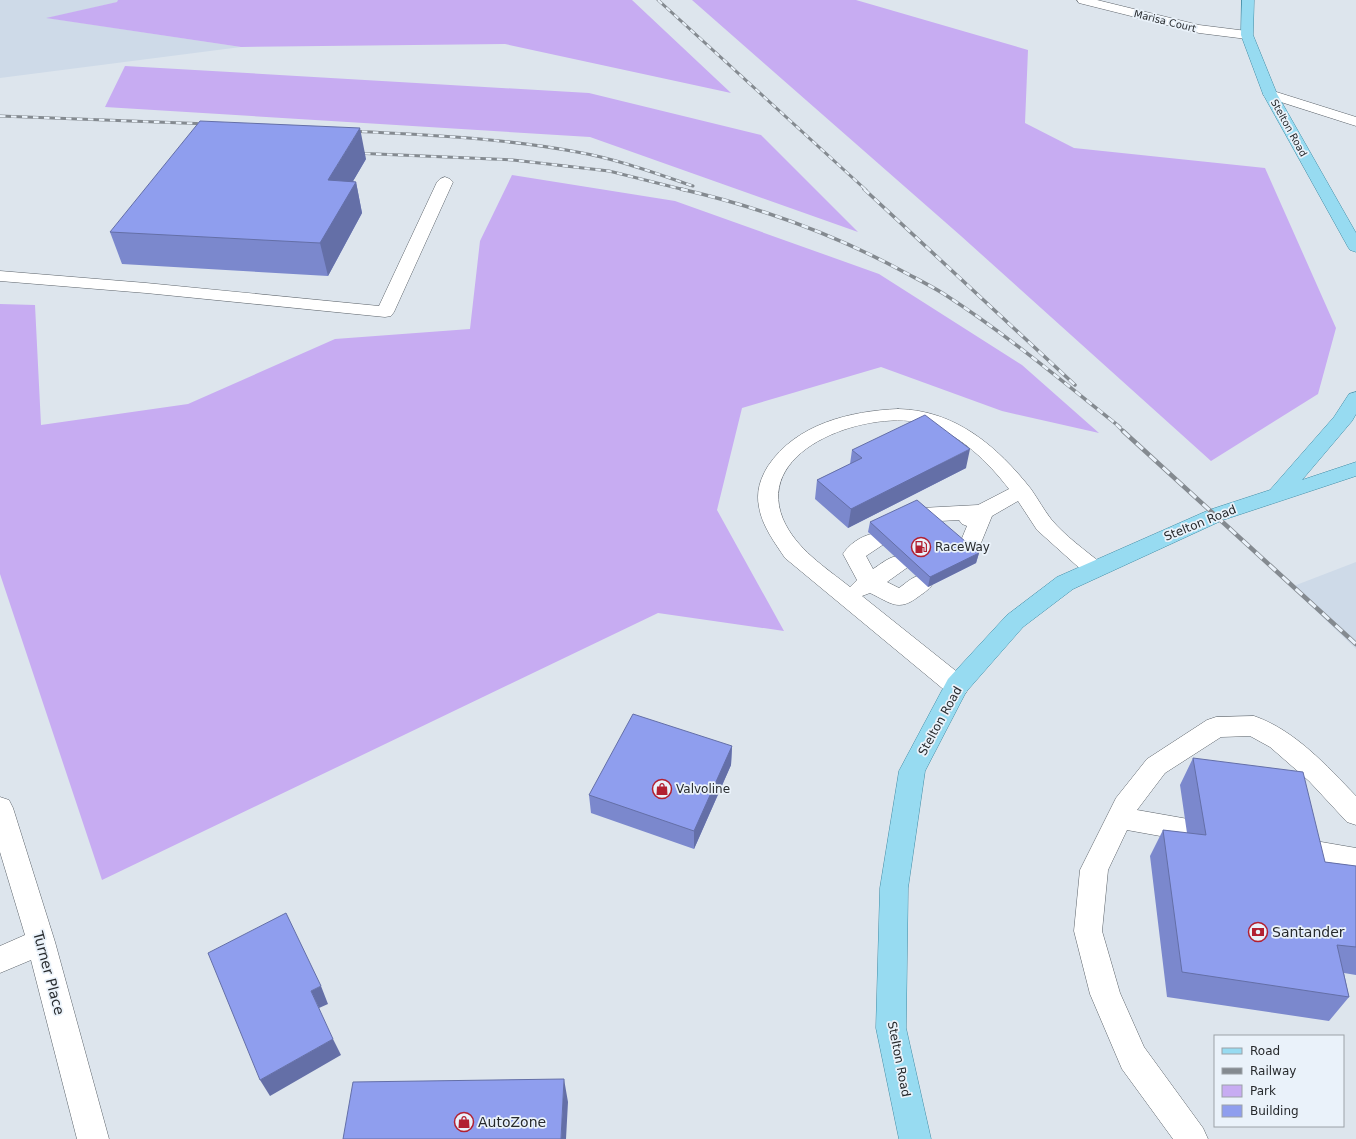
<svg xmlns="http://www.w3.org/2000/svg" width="1356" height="1139" font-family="'DejaVu Sans',sans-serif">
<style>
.built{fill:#cedae8}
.green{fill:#c7acf2}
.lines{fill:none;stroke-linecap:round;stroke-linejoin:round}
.minor-casing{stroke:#5c636a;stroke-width:1}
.major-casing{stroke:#438da6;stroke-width:1}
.minor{fill:#fff;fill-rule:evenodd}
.major{fill:#97dbf1;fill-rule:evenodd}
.rail-far2-casing{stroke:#848a90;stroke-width:3}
.rail-far1-casing{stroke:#848a90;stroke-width:3.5}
.rail-casing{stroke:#848a90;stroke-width:4.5}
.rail-far2{stroke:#eaf2fa;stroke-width:2;stroke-dasharray:5.5;stroke-linecap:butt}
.rail-far1{stroke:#eaf2fa;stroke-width:2.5;stroke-dasharray:7;stroke-linecap:butt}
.rail{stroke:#eaf2fa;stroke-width:3;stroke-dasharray:9;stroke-linecap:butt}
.wall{fill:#7b88cd}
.shaded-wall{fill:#646fa7}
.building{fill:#8f9eee;stroke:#646fa7}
.labels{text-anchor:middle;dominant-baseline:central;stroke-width:3.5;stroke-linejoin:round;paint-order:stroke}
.far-street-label{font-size:10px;fill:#272a2d;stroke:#eaf2fa}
.street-label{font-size:12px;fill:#272a2d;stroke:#eaf2fa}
.poi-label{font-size:12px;fill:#272a2d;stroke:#eaf2fa;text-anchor:start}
.near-poi-label{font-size:14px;fill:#272a2d;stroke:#eaf2fa;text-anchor:start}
.near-street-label{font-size:14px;fill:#272a2d;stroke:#eaf2fa}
</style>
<rect width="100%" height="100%" fill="#dde5ed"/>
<path class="built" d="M0 0H118V2L48 18 241 47 0 78Z
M1356 562V649L1291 587Z"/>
<path class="green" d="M118 0H632L731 93 505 44 241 47 46 18 117 2Z
M692 0H856L1028 50 1025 123 1074 148 1265 168 1336 328 1318 394 1211 461 961 236Z
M125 66 589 93 761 135 858 232 590 137 105 107Z
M512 175 675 201 879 274 1022 365 1099 433 1002 411 881 367 742 408 717 510 784 631 658 613 102 880 0 574V304L35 305 41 425 188 404 335 339 470 329 480 241Z"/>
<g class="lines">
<defs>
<path id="minor" d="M1077 0H1097L1199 25 1247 31 1253 35 1247 39 1199 33 1079 3Z
M1270 90 1356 117V126L1265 97 1263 94 1265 91Z
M445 177 450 179 453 182 394 312 391 316 385 317 146 293 0 281V271L146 283 379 306 437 182 440 179Z
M898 409C955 410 997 446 1031 489 1038 499 1044 510 1051 519 1065 536 1085 550 1102 564L1105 569 1102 574 1094 577 1086 574 1037 530 1018 501 992 516 974 560 966 563 958 560 955 555 967 526 962 524 959 520 921 522 914 520 910 515 914 510 921 508 978 505 1009 489C988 462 960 434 926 424 874 408 753 446 783 519 796 549 825 567 850 587L857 580 843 554C850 542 870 530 884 534L887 539 884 544 866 556 873 569C884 562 894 552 908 557L911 562 908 567 887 582 899 588C910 580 917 572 931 576L934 582C930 589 925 592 918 597 898 612 891 603 870 593L862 596 966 679 969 686 966 693 957 695 948 693 785 558C775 543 762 526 759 507 756 492 760 479 768 466 796 424 850 411 898 409Z
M1254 716C1295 730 1327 766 1356 796V825L1347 822 1309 781 1270 747 1250 736 1221 737 1165 773 1137 810 1188 819 1197 822 1201 830 1197 838 1188 841 1127 830 1108 870 1102 931 1120 993 1144 1047 1203 1128 1208 1139H1173L1122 1069 1090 994 1074 931 1080 870 1116 798 1147 759 1207 720 1216 717Z
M0 797 9 800 13 808 55 942 109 1139H77L31 960 0 973V946L25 935 0 852Z
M1298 838 1356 848V872L1298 862 1288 858 1285 850 1288 842Z"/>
<path id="major" d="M1242 0H1254L1253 35 1277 94 1356 233V252L1350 250 1348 247 1263 94 1241 35Z
M1356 392V414L1352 421 1302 480 1356 462V476L1223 520 1073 589 1023 627 966 692 925 771 908 888 906 1028 931 1139H899L876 1028 880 888 899 771 948 679 1007 615 1057 577 1209 510 1270 490 1334 417 1349 394Z"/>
</defs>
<use href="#minor" class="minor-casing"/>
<use href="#major" class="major-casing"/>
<use href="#minor" class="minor"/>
<use href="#major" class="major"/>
<defs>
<path id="rail-far2" d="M658 0 866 190
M0 116 209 124
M351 131C426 135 503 138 577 152 617 159 655 173 693 186
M354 153 513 160 609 171 685 190"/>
<path id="rail-far1" d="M681 189C759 207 834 234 904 272 917 279 931 286 944 294 1006 334 1062 381 1120 427
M864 189 1075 385
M1116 424 1124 432"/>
<path id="rail" d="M1123 431 1356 644"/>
</defs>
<use href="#rail-far2" class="rail-far2-casing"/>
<use href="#rail-far1" class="rail-far1-casing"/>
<use href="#rail" class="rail-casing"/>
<use href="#rail-far2" class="rail-far2"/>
<use href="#rail-far1" class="rail-far1"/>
<use href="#rail" class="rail"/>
</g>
<path class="wall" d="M366 159 353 181 356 182 362 213 328 276 122 264 110 232Z
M852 450 966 468 848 528 815 499 817 480 850 464Z
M870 522 979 553 976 563 928 587 868 532Z
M732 746 731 765 694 849 591 813 589 795Z
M1193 758 1325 862 1356 866V975L1344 973 1349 997 1329 1021 1167 997 1150 856 1163 830 1187 833 1180 785Z"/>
<path class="shaded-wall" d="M360 128 366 159 335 212 328 180Z
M356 182 362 213 328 276 320 243Z
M970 449 966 468 848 528 851 509Z
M979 553 976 563 928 587 930 577Z
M732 746 731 765 694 849V831Z
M321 986 328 1004 319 1008 311 991Z
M333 1039 341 1055 270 1096 260 1080Z
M564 1079 568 1102 566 1139H561Z"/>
<path class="building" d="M200 121 360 128 328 180 356 182 320 243 110 232Z
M925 415 970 449 851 509 817 480 862 458 852 450Z
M917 500 979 553 930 577 870 522Z
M633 714 732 746 694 831 589 795Z
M1193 758 1303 772 1325 862 1356 866V947L1337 945 1349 997 1182 972 1163 830 1206 835Z
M286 913 321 986 311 991 333 1039 260 1080 208 953Z
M564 1079 561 1139H343L353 1082Z"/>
<defs>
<symbol id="fuel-ring" viewBox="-11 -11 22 22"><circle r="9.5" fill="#eaf2fa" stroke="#b22031" stroke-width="1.5"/><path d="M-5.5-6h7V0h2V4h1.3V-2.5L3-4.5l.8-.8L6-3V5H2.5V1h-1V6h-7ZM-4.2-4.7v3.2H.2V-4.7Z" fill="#b22031"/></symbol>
<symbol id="shop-ring" viewBox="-11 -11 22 22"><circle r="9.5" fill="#eaf2fa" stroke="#b22031" stroke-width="1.5"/><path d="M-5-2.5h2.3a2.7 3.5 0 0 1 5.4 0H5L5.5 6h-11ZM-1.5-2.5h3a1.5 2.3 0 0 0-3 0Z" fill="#b22031"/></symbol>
<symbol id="bank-ring" viewBox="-11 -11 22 22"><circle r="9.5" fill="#eaf2fa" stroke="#b22031" stroke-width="1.5"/><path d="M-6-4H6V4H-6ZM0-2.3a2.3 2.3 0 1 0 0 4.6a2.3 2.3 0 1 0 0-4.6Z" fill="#b22031"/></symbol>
</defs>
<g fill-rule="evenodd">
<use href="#fuel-ring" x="910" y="536" width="22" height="22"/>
<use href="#shop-ring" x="651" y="778" width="22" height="22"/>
<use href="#bank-ring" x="1247" y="921" width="22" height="22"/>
<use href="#shop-ring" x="453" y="1111" width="22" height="22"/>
</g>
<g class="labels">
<g class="far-street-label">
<text transform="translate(1165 21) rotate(14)">Marisa Court</text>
<text transform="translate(1289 128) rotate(61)">Stelton Road</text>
</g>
<g class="street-label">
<text transform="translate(1200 523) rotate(-22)">Stelton Road</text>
<text transform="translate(940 721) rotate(-61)">Stelton Road</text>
<text transform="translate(899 1059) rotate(79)">Stelton Road</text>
</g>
<g class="poi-label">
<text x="935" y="547">RaceWay</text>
<text x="676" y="789">Valvoline</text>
</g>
<g class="near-poi-label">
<text x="1272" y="932">Santander</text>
<text x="478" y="1122">AutoZone</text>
</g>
<g class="near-street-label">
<text transform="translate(49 973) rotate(75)">Turner Place</text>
</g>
</g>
<rect x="1214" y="1035" width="130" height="92" fill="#eaf2fa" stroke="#9ca2a8"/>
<rect x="1222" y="1048" width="20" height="6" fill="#97dbf1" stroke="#9ca2a8"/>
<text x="1250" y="1055" font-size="12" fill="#272a2d">Road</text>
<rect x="1222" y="1068" width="20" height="6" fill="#848a90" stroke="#9ca2a8"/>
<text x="1250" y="1075" font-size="12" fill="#272a2d">Railway</text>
<rect x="1222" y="1085" width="20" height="12" fill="#c7acf2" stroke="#9ca2a8"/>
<text x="1250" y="1095" font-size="12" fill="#272a2d">Park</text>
<rect x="1222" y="1105" width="20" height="12" fill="#8f9eee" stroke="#9ca2a8"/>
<text x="1250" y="1115" font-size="12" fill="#272a2d">Building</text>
</svg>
